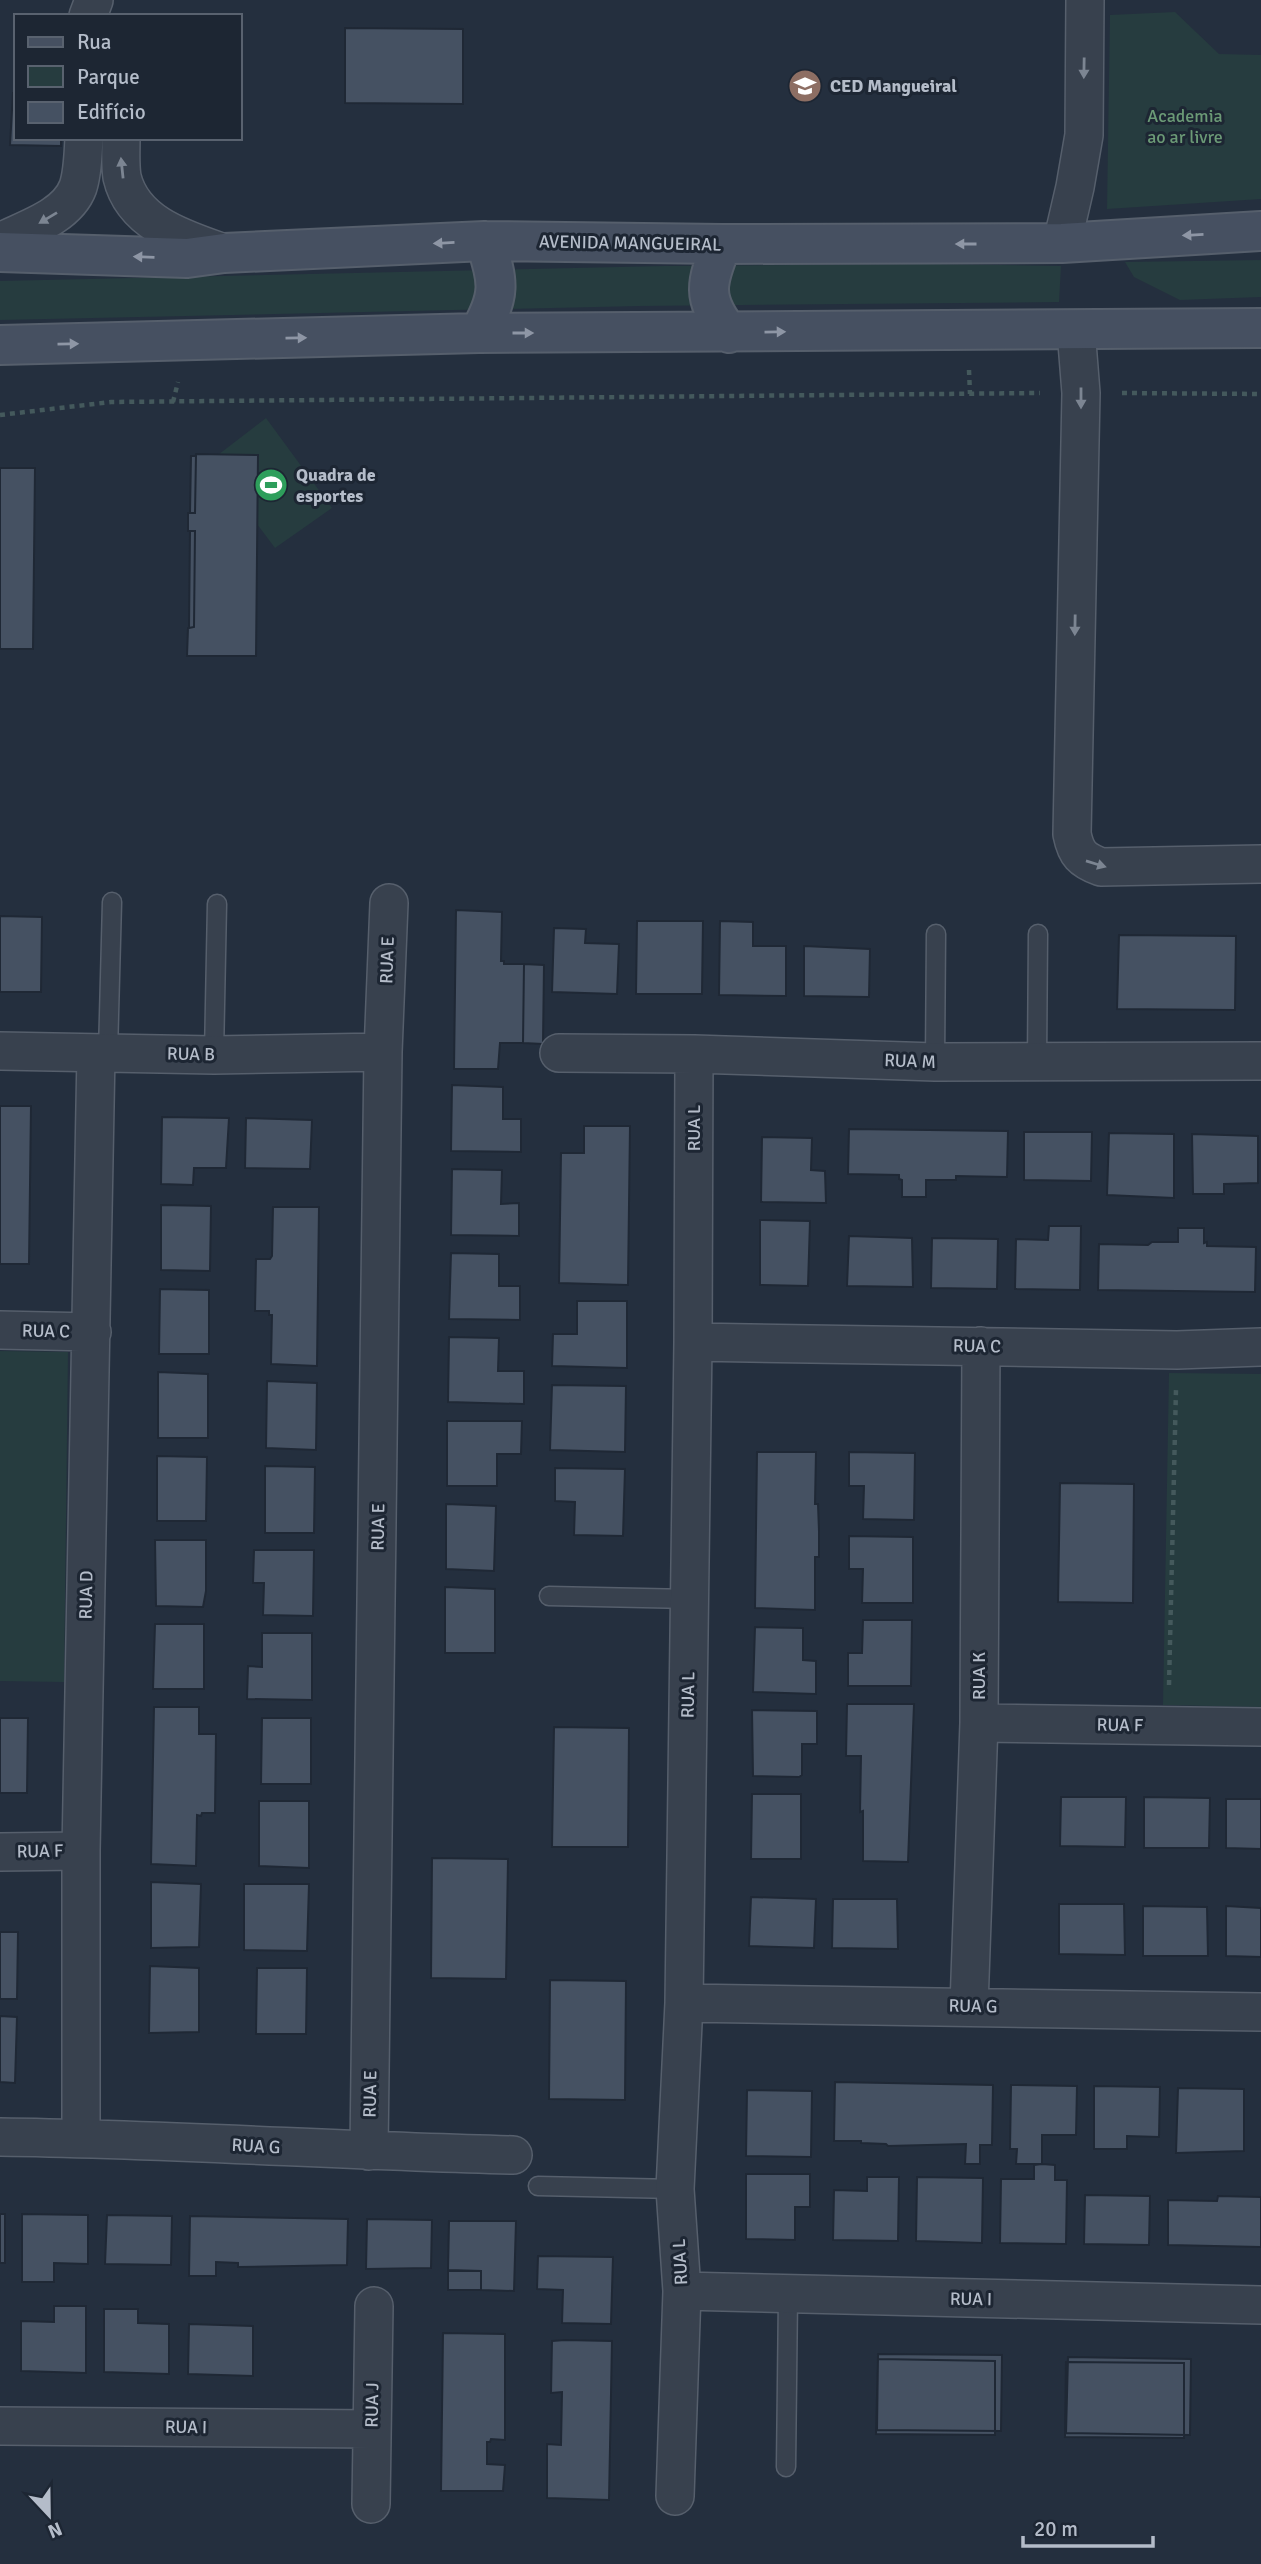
<svg xmlns="http://www.w3.org/2000/svg" width="1261" height="2564" font-family="Signika,sans-serif">
<style>
.green{fill:#263c3f}
.building{fill:#455162;stroke:#1f2835;stroke-width:2}
.lines{fill:none;stroke-linecap:round;stroke-linejoin:round}
.lane-casing{stroke:#565f6c;stroke-width:21}
.street-casing{stroke:#565f6c;stroke-width:40}
.secondary-casing{stroke:#565f6c;stroke-width:42}
.path{stroke:#44595c;stroke-width:4.5;stroke-dasharray:5 5;stroke-linecap:butt}
.lane{stroke:#38414e;stroke-width:18}
.street{stroke:#38414e;stroke-width:37}
.secondary{stroke:#465061;stroke-width:38}
.oneway{fill:#7c8592}
.oneway2{fill:#8e96a5}
.labels{text-anchor:middle;dominant-baseline:central;stroke-width:6;stroke-linejoin:round;paint-order:stroke}
.poi-label{font-size:18px;font-weight:bold;fill:#b4bcc9;stroke:#1d2633;text-anchor:start}
.park-label{font-size:18px;fill:#6b9a76;stroke:#1d2633}
.street-label{font-size:18px;fill:#b4bcc9;stroke:#1d2633}
</style>
<rect width="100%" height="100%" fill="#242f3e"/>
<path class="green" d="M1175 12 1219 54 1261 55V199L1107 209 1110 15Z
M1261 260V297L1180 300 1134 277 1125 262Z
M924 264 1061 266 1059 302 640 306 0 320V281L664 266Z
M266 418 332 508 275 548 210 461Z
M0 1351 68 1352 64 1682 0 1681Z
M1169 1373 1261 1374V1707L1163 1705Z"/>
<path class="building" d="M345 28 463 29V104L345 103Z
M13 93H16V138H61V146L10 145Z
M196 454 258 455 256 656H187L188 628 194 627 195 531H188V513H195Z
M191 456H196L195 513H190Z
M0 468H35L33 649H0Z
M190 531H195L194 627 189 628Z
M456 910 502 912 501 961H504V964H524L523 1043H500L498 1069H454Z
M0 916 42 917 41 992H0Z
M637 921H703L702 994H636Z
M720 921 753 922V946H786V996L719 995Z
M554 928 586 929 585 943 619 944 617 994 552 992Z
M1119 935 1236 936 1235 1010 1117 1009Z
M804 946 870 949 869 997 804 996Z
M524 964 544 965 543 1044 523 1043Z
M452 1085 503 1087V1119H521V1152L451 1151Z
M0 1106H31L29 1264H0Z
M162 1117 229 1118 226 1168H194L193 1185 161 1184Z
M246 1118 312 1120 310 1169 245 1168Z
M584 1126H630L628 1285 559 1283 561 1153H584Z
M849 1129 1008 1131 1007 1177 956 1176V1180H926V1197H902V1180L899 1179V1175L848 1174Z
M1024 1132H1092L1091 1181 1024 1180Z
M1109 1133 1174 1134V1198L1107 1195Z
M1192 1134 1258 1136V1183L1224 1184V1194H1193Z
M762 1137 812 1138 811 1170 825 1171 826 1203 761 1202Z
M452 1169 502 1170 501 1204 519 1203V1236L451 1235Z
M161 1205 211 1206 210 1271 161 1270Z
M273 1207H319L317 1366 271 1364 272 1315H269V1311H255L256 1259H270L272 1256Z
M760 1220 810 1221 808 1286 760 1285Z
M1049 1226H1081L1080 1290 1015 1289 1016 1239 1048 1240Z
M1178 1228H1204V1243L1207 1242V1246L1256 1247 1255 1292 1098 1290 1099 1244 1148 1245 1152 1242H1178Z
M849 1236 912 1238 913 1287 847 1286Z
M932 1238 998 1239 997 1289 931 1288Z
M451 1253 499 1254V1286H520V1320L449 1319Z
M160 1289 209 1290V1354H159Z
M577 1301H627V1368L552 1366 553 1334H577Z
M449 1337 499 1338 498 1371H524V1404L448 1402Z
M158 1372 208 1374V1438H158Z
M267 1381 317 1383 316 1450 266 1448Z
M552 1385 626 1386 625 1452 550 1450Z
M447 1421H522L521 1454H497V1486H447Z
M757 1452H816L815 1504H818L819 1531V1557H815V1610L755 1608Z
M849 1452 915 1453 914 1520 863 1519 864 1486H849Z
M157 1456 207 1457 206 1521H157Z
M265 1466 315 1467 314 1533H265Z
M555 1468 625 1469 623 1536 574 1535 575 1502 555 1501Z
M1060 1483 1134 1484 1133 1603 1058 1602Z
M446 1504 496 1506 494 1571 446 1569Z
M849 1536 913 1537V1603H862L863 1569H849Z
M155 1540H206V1591L203 1607 156 1606Z
M254 1550H314L313 1616 263 1615 264 1583H253Z
M445 1587 495 1589V1653H445Z
M863 1620H912L911 1686H848V1653H862Z
M155 1624H204V1689H153Z
M755 1627 803 1628V1660L816 1661V1694L753 1692Z
M262 1633H312V1700L247 1699 248 1666 262 1667Z
M847 1704H914L908 1862 863 1861V1811L860 1812 861 1756H846Z
M154 1707H199V1734H216L215 1813H202L201 1816 197 1815 196 1866 151 1864Z
M752 1710 817 1711V1744H802V1775L799 1777 753 1776Z
M0 1718H28L27 1793H0Z
M262 1718H311V1784H261Z
M554 1727 629 1728 628 1847H552Z
M752 1794H801V1859H751Z
M1061 1797H1126L1125 1847 1060 1846Z
M1144 1797 1210 1798 1209 1848H1144Z
M1226 1799H1261V1849L1226 1848Z
M259 1801H309V1868L259 1866Z
M432 1858 508 1859 506 1979 431 1978Z
M151 1882 201 1884 199 1947 151 1948Z
M244 1884H309L307 1951 244 1950Z
M751 1897 816 1899 814 1948 749 1946Z
M833 1899H897L898 1949 832 1948Z
M1059 1904H1124L1125 1955 1059 1954Z
M1143 1906 1207 1907 1208 1956H1143Z
M1226 1906 1261 1908V1957L1226 1956Z
M0 1932H18L17 1999H0Z
M150 1966 199 1968V2032L149 2033Z
M257 1968H307L306 2034H256Z
M550 1980 626 1981 625 2100 549 2099Z
M0 2016 17 2017 15 2083 0 2082Z
M835 2082 993 2085 992 2145H980V2164H965L966 2144 888 2146 886 2144 861 2143V2141H834Z
M1011 2085 1077 2086 1076 2135H1042V2164H1016L1017 2149H1010Z
M1094 2086 1160 2087 1159 2137 1127 2136V2149H1094Z
M1178 2088 1244 2089V2151L1176 2153Z
M747 2090 812 2091 811 2157 746 2156Z
M1042 2164 1055 2165V2180H1067L1066 2244 1000 2243 1001 2179H1034V2165Z
M746 2174H810V2207H795V2240L746 2239Z
M867 2177H899L898 2241 833 2240 834 2190 867 2191Z
M917 2177 983 2178 982 2243 916 2241Z
M1085 2195 1150 2196 1149 2245 1084 2244Z
M1218 2196 1261 2197V2247L1168 2245V2200L1217 2201Z
M0 2214H5V2263H0Z
M22 2214 88 2215V2264L54 2263V2282H22Z
M107 2215 172 2216 171 2265 105 2264Z
M190 2216 348 2219 347 2265 238 2267V2263L216 2262V2276H189Z
M367 2219 432 2220 431 2268 366 2269Z
M449 2221H516L514 2291 481 2290V2271H448Z
M538 2256 613 2257 611 2324 562 2323 563 2290 537 2289Z
M448 2270 481 2271V2290H448Z
M54 2306H86V2373L21 2371V2321L54 2322Z
M104 2309H138V2323L169 2324V2374L104 2372Z
M189 2324 253 2326V2376L188 2374Z
M443 2333 505 2334V2440L491 2439 490 2442H487V2464L505 2465 503 2491H441Z
M565 2340 612 2341 609 2500 547 2498V2444L561 2445 562 2392 551 2393 552 2341Z
M878 2354 1002 2355 1001 2431 877 2430Z
M1068 2357 1191 2359 1190 2435 1066 2433Z
M878 2359 995 2361V2435L876 2434Z
M1066 2362 1184 2363V2438L1065 2437Z"/>
<g class="lines">
<defs>
<path id="lane" d="M108 1053 112 902
M214 1055 217 904
M935 1062 936 934
M1037 1063 1038 934
M549 1596 690 1599
M538 2186 675 2189
M786 2467 788 2296"/>
<path id="street" d="M88 16 94 0
M121 138C121 151 120 164 122 177 133 224 184 239 224 253
M0 242C26 229 67 217 78 187 83 172 83 154 84 138
M1062 243 1075 187 1084 135 1085 0
M1076 330 1081 393 1072 834C1076 854 1082 860 1101 867L1261 864
M0 1051 214 1055 383 1052
M559 1053 694 1054 935 1062 1261 1061
M0 1330 92 1332
M693 1342 1177 1350 1261 1347
M979 1723 1261 1727
M0 1852 81 1851
M684 2003 1261 2012
M969 2006 979 1723 981 1346
M0 2137C171 2139 342 2151 513 2155
M81 2138V1851L96 1053
M369 2151 383 1052 389 903
M682 2291 1261 2305
M0 2426 372 2429
M675 2496 682 2291 675 2189 684 2003 693 1342 694 1054
M371 2504 374 2306"/>
<path id="secondary" d="M722 244C706 282 701 299 729 333
M0 252 187 258 224 253 485 241 722 244 1062 243 1261 231
M479 333C501 296 499 281 485 241
M0 345 479 333 1261 328"/>
</defs>
<use href="#lane" class="lane-casing"/>
<use href="#street" class="street-casing"/>
<use href="#secondary" class="secondary-casing"/>
<path class="path" d="M969 370 970 394
M1122 393 1261 394
M173 402 178 382
M0 415 111 402 1040 393
M1169 1685 1176 1389"/>
<use href="#lane" class="lane"/>
<use href="#street" class="street"/>
<use href="#secondary" class="secondary"/>
</g>
<defs><path id="oneway-solid" d="M-6-.8H1V-3.2L6.5 0L1 3.2V.8H-6Z" transform="scale(1.75)"/></defs>
<g class="oneway">
<use href="#oneway-solid" transform="translate(1084 68) rotate(91)"/>
<use href="#oneway-solid" transform="translate(122 168) rotate(-96)"/>
<use href="#oneway-solid" transform="translate(48 218) rotate(149)"/>
<use href="#oneway-solid" transform="translate(1081 398) rotate(90)"/>
<use href="#oneway-solid" transform="translate(1075 625) rotate(91)"/>
<use href="#oneway-solid" transform="translate(1096 864) rotate(17)"/>
</g>
<g class="oneway2">
<use href="#oneway-solid" transform="translate(1193 235) rotate(177)"/>
<use href="#oneway-solid" transform="translate(444 243) rotate(177)"/>
<use href="#oneway-solid" transform="translate(966 244) rotate(180)"/>
<use href="#oneway-solid" transform="translate(144 257) rotate(-178)"/>
<use href="#oneway-solid" transform="translate(775 332) rotate(-1)"/>
<use href="#oneway-solid" transform="translate(523 333)"/>
<use href="#oneway-solid" transform="translate(296 338) rotate(-1)"/>
<use href="#oneway-solid" transform="translate(68 344) rotate(-1)"/>
</g>
<defs>
<symbol id="school-disc" viewBox="-11 -11 22 22"><circle r="9.5" fill="#8d6e63" stroke="#1d2633"/><path d="M0-5L7-2L0 1L-7-2ZM-4 1L0 2.5L4 1V4Q0 6-4 4Z" fill="#fff"/></symbol>
<symbol id="stadium-disc" viewBox="-11 -11 22 22"><circle r="9.5" fill="#2e9e5b" stroke="#1d2633"/><path d="M0-5a6.5 5 0 1 0 0 10a6.5 5 0 1 0 0-10ZM-3.5-1.8h7v3.6h-7Z" fill="#fff"/></symbol>
</defs>
<g fill-rule="evenodd">
<use href="#school-disc" x="786" y="67" width="38" height="38"/>
<use href="#stadium-disc" x="252" y="466" width="38" height="38"/>
</g>
<g class="labels">
<g class="poi-label">
<text x="830" y="86">CED Mangueiral</text>
<text x="296" y="475">Quadra de<tspan x="296" dy="21">esportes</tspan></text>
</g>
<g class="park-label">
<text x="1185" y="116">Academia<tspan x="1185" dy="21">ao ar livre</tspan></text>
</g>
<g class="street-label">
<text transform="translate(630 243) rotate(1)">AVENIDA MANGUEIRAL</text>
<text transform="translate(387 960) rotate(-88)">RUA E</text>
<text transform="translate(191 1054) rotate(1)">RUA B</text>
<text transform="translate(910 1061) rotate(2)">RUA M</text>
<text transform="translate(694 1128) rotate(-90)">RUA L</text>
<text transform="translate(46 1331) rotate(1)">RUA C</text>
<text transform="translate(977 1346) rotate(1)">RUA C</text>
<text transform="translate(378 1527) rotate(-89)">RUA E</text>
<text transform="translate(86 1595) rotate(-89)">RUA D</text>
<text transform="translate(979 1676) rotate(-90)">RUA K</text>
<text transform="translate(688 1695) rotate(-89)">RUA L</text>
<text transform="translate(1120 1725) rotate(1)">RUA F</text>
<text transform="translate(40 1851) rotate(-1)">RUA F</text>
<text transform="translate(973 2006) rotate(1)">RUA G</text>
<text transform="translate(370 2094) rotate(-89)">RUA E</text>
<text transform="translate(256 2146) rotate(3)">RUA G</text>
<text transform="translate(680 2262) rotate(-93)">RUA L</text>
<text transform="translate(971 2299) rotate(1)">RUA I</text>
<text transform="translate(372 2405) rotate(-89)">RUA J</text>
<text transform="translate(186 2427) rotate(1)">RUA I</text>
</g>
</g>
<rect x="14" y="14" width="228" height="126" fill="#1d2633" stroke="#59626f" stroke-width="2"/>
<rect x="28" y="37" width="35" height="10" fill="#465061" stroke="#59626f" stroke-width="2"/>
<text x="77" y="49" font-size="21" fill="#b4bcc9">Rua</text>
<rect x="28" y="66" width="35" height="21" fill="#263c3f" stroke="#59626f" stroke-width="2"/>
<text x="77" y="84" font-size="21" fill="#b4bcc9">Parque</text>
<rect x="28" y="102" width="35" height="21" fill="#455162" stroke="#59626f" stroke-width="2"/>
<text x="77" y="119" font-size="21" fill="#b4bcc9">Edifício</text>
<g transform="translate(49 2515) rotate(158)" stroke="#1d2633" stroke-width="5" paint-order="stroke">
<path d="M0-5L12 26L0 18L-12 26Z" fill="#b4bcc9"/>
<text y="-10" font-size="19" font-weight="bold" text-anchor="middle" fill="#b4bcc9">N</text>
</g>
<path d="M1023 2536v10h130v-10" fill="none" stroke="#b4bcc9" stroke-width="3.5"/>
<text x="1034" y="2536" font-size="21" fill="#b4bcc9" stroke="#1d2633" stroke-width="5" paint-order="stroke">20 m</text>
</svg>
